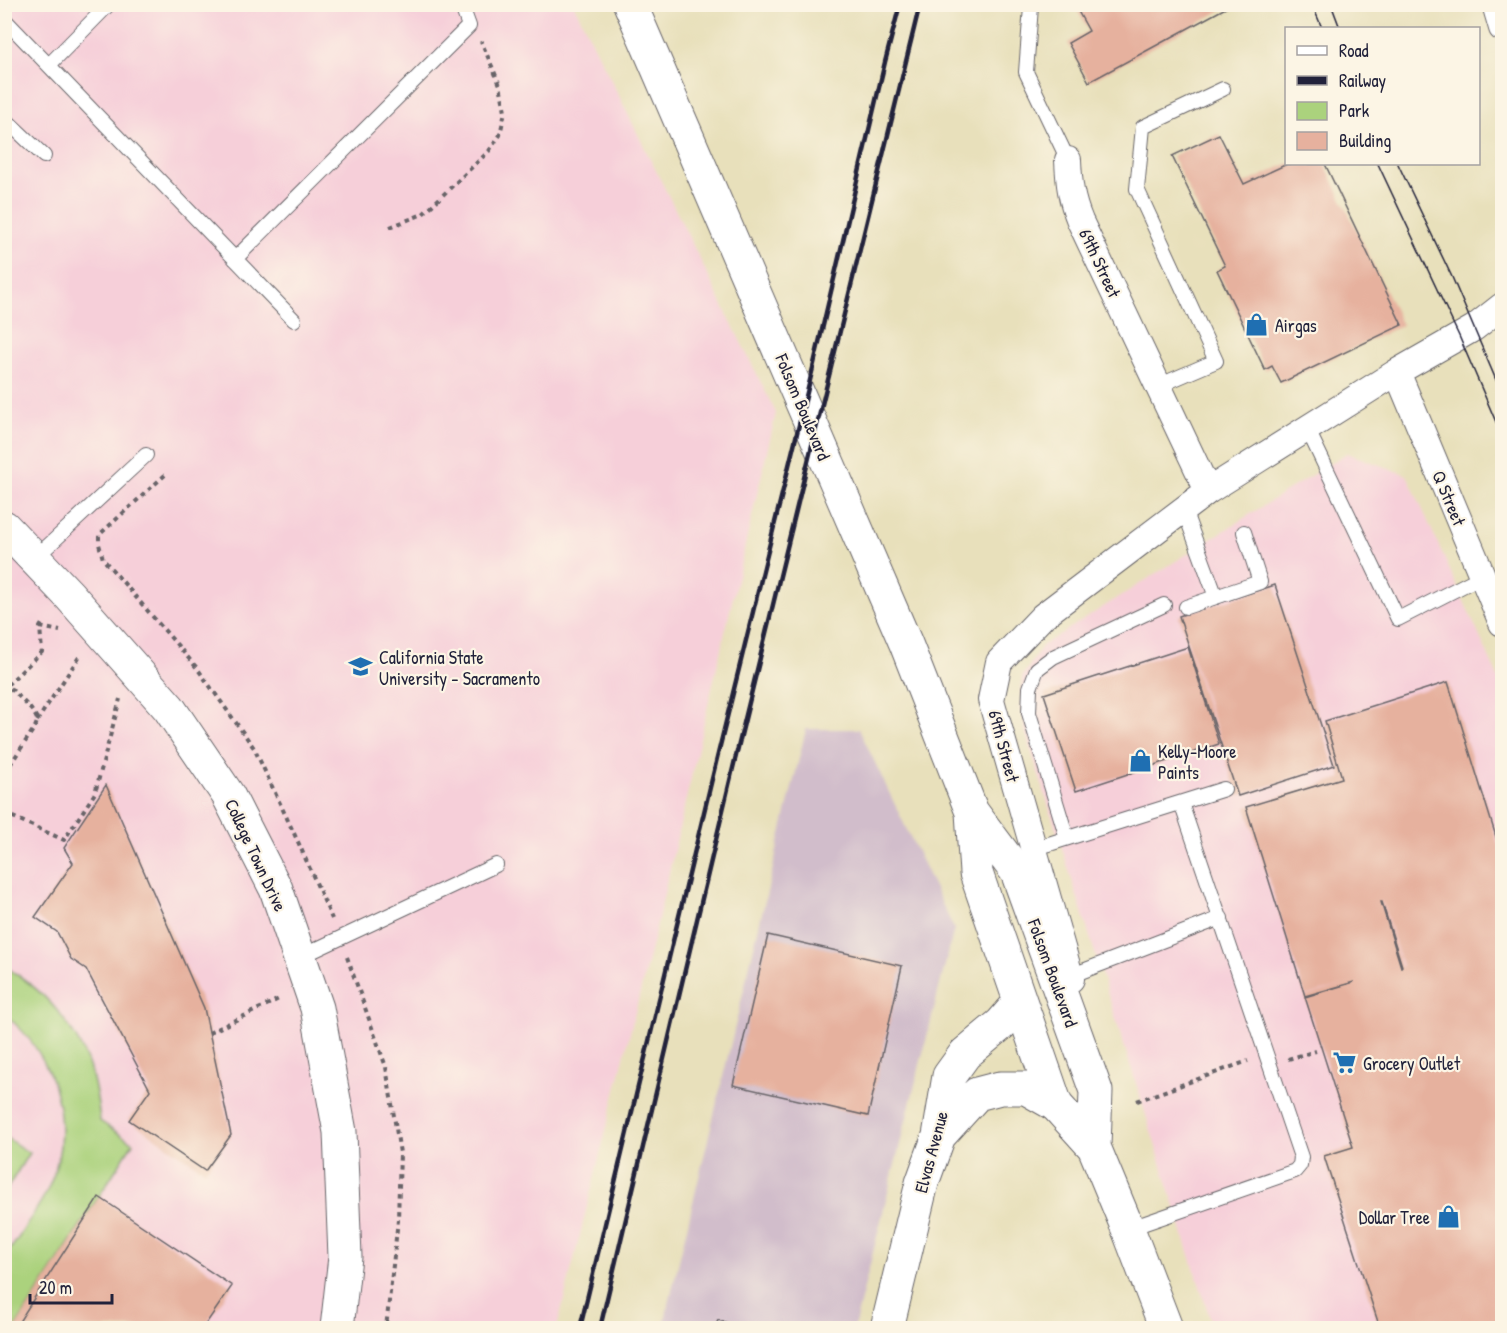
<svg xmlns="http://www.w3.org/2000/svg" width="1507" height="1333" font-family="'Patrick Hand',sans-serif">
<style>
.built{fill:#f6cfd9}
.industrial{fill:#d1bdcb}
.green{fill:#abd27d;stroke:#667a5c;stroke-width:1.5}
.building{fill:#e6b19e;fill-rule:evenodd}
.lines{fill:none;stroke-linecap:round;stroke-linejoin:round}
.lane-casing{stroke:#676468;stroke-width:16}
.street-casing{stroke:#676468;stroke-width:28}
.secondary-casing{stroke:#676468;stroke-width:35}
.primary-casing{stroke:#676468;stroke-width:35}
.path{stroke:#676468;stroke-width:4;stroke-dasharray:4.5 4.5;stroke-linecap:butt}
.lane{stroke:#fff;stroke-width:14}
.street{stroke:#fff;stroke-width:26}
.secondary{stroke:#fff;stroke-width:33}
.primary{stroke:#fff;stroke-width:33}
.tram{stroke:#22223b;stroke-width:1.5}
.rail{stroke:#22223b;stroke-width:4.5}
.labels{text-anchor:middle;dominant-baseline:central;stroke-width:4.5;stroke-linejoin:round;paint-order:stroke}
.street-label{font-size:18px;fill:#22223b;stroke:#fcf5e5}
.poi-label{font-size:18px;fill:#22223b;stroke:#fcf5e5;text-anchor:start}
</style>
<rect width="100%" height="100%" fill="#fcf5e5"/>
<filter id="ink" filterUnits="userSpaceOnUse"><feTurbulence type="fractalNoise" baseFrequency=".0167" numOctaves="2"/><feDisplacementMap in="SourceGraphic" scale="12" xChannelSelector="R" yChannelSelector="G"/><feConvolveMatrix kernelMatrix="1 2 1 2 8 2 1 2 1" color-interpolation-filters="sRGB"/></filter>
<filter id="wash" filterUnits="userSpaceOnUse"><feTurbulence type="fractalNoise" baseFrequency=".008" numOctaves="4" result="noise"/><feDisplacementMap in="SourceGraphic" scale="24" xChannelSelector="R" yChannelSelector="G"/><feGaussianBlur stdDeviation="1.35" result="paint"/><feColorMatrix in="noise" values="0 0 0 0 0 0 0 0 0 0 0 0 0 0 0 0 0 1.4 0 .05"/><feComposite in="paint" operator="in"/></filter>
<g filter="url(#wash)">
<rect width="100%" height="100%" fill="#e8e0bb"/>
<path class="built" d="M5 5H574L776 413 658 920 557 1328H5Z
M1347 453 1407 475 1502 686V1328H1213L1026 734 1021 708 1022 677 1043 645Z"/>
<path class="industrial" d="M806 729H859L954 929 854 1328H663Z"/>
<path class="green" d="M5 967C51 993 87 1040 96 1093 98 1102 99 1112 100 1121L133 1143 15 1328H5C5 1312 5 1295 5 1278 5 1272 3 1265 5 1259 6 1253 13 1246 17 1240 27 1223 39 1207 48 1189 76 1128 56 1055 5 1015Z
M5 1137 29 1153 5 1192Z"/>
<g id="blocks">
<path class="building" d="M1074 4H1233L1089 82 1068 43 1089 31Z
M1219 134 1244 184 1287 164H1325L1402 325 1281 383 1272 366 1265 370 1217 270 1225 266 1172 156Z
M1275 585 1334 765 1238 796 1179 616Z
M1188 647 1219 744 1076 791 1044 694Z
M1448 682 1502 856V1328H1380L1324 1156 1353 1147 1305 997 1354 982 1305 996 1246 807 1342 778 1325 721ZM1381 902H1382L1402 966 1401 967Z
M106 785 204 1008 231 1135 205 1171 129 1120 150 1090 86 969 71 959 57 932 35 917 73 863 64 848Z
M768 935 902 966 868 1116 733 1085Z
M99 1197 232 1286 203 1328H15Z
M718 1320 744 1328H715Z"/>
</g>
</g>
<g filter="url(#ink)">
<use href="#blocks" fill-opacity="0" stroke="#676468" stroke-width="1.5"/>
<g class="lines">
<defs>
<path id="lane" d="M1031 7 1026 72 1068 160
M4 19 294 320
M49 65 109 4
M4 118 44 156
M235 259 469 26 461 4
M1158 386 1216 361 1137 189 1143 127 1223 89
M1307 428 1398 619 1482 576
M1184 510 1216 597
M34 559 146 455
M1186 607 1260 582 1244 532
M1067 838 1029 713 1030 688 1037 669 1053 657 1164 605
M1033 849 1224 789
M300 957 496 865
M1070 976 1221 918
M1128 1229 1295 1171 1300 1165 1301 1157 1181 803"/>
<path id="street" d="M1495 4 1502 28
M1068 160C1069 184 1071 199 1080 221L1208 491
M1397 372 1502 623
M1071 979 991 700 999 662 1043 616 1208 491 1397 372 1474 328 1502 306"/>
<path id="secondary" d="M4 527 69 595 169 708 228 795 276 889 317 1008 340 1132 345 1257 337 1328
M939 1136 977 1094 1000 1088H1026L1056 1105
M887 1328 922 1183 939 1136 949 1076 965 1054 1001 1024 1020 1002"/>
<path id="primary" d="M630 4 906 644 972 812 1017 872 1096 1091 1094 1147
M972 812 976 873 1056 1105 1094 1147 1128 1229 1166 1328"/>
</defs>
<use href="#lane" class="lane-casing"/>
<use href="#street" class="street-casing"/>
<use href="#secondary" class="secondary-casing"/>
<use href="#primary" class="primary-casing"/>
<path class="path" d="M390 227 423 214 489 151 500 135 505 111 500 85 481 41
M165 475 99 535V544L103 559 197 668 254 748 299 844 332 919
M40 627 60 631
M4 682C12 690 32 708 36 717 38 721 37 722 35 727L4 774
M7 685 42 652 40 627 43 622
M37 721 81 654
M4 813 64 840 95 793 120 699
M347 957 386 1067 400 1153 398 1220 386 1328
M209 1033 281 998
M1288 1059 1316 1051
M1137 1101 1248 1061"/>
<use href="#lane" class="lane"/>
<use href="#street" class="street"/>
<use href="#secondary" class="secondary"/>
<use href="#primary" class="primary"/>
<path class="tram" d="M1312 4 1322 28
M1331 4 1340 28
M1378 164 1459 336 1502 436
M1398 164 1452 277 1502 394"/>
<path class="rail" d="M580 1328 718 754 813 368 885 62 900 4
M600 1328 733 768 920 4"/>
</g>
</g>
<defs>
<symbol id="shop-bare" viewBox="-9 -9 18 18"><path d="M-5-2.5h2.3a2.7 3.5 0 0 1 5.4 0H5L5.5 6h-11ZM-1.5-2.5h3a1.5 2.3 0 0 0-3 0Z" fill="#1f6fb2" stroke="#fcf5e5" stroke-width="2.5" paint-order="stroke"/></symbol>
<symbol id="university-bare" viewBox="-9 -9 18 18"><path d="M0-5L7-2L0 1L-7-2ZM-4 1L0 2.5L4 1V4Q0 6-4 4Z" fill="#1f6fb2" stroke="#fcf5e5" stroke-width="2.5" paint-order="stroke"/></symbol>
<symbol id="supermarket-bare" viewBox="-9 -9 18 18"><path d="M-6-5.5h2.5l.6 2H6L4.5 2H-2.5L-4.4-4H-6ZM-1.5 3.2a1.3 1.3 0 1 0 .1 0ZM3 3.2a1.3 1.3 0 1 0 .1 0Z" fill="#1f6fb2" stroke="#fcf5e5" stroke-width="2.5" paint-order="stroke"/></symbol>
</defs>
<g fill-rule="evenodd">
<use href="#shop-bare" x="1240" y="308" width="33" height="33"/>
<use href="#university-bare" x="344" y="650" width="33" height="33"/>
<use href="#shop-bare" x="1124" y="744" width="33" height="33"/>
<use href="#supermarket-bare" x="1328" y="1046" width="33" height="33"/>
<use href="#shop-bare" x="1432" y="1200" width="33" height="33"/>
</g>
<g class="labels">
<g class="street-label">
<text transform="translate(1100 263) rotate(65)">69th Street</text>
<text transform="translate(803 407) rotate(67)">Folsom Boulevard</text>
<text transform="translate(1449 498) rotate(67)">Q Street</text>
<text transform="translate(1004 746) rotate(75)">69th Street</text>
<text transform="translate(256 855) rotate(65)">College Town Drive</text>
<text transform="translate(1053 973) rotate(70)">Folsom Boulevard</text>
<text transform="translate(931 1152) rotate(-75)">Elvas Avenue</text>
</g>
<g class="poi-label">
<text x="1275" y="325">Airgas</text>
<text x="379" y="657">California State<tspan x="379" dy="21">University - Sacramento</tspan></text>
<text x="1158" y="751">Kelly-Moore<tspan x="1158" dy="21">Paints</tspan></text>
<text x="1363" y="1063">Grocery Outlet</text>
<text x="1430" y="1217" text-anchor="end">Dollar Tree</text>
</g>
</g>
<rect width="1507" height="1333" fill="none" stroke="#fcf5e5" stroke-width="24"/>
<rect x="1285" y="27" width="195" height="138" fill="#fcf5e5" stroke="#a5a1a1" stroke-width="1.5"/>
<rect x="1297" y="46" width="30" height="9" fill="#ffffff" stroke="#a5a1a1" stroke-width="1.5"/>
<text x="1339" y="57" font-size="18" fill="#22223b">Road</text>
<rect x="1297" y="76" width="30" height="9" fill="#22223b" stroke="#a5a1a1" stroke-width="1.5"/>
<text x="1339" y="87" font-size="18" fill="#22223b">Railway</text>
<rect x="1297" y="102" width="30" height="18" fill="#abd27d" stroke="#a5a1a1" stroke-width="1.5"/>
<text x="1339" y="117" font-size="18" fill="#22223b">Park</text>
<rect x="1297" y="132" width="30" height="18" fill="#e6b19e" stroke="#a5a1a1" stroke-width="1.5"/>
<text x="1339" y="147" font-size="18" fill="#22223b">Building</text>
<path d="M30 1294v9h82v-9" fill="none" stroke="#22223b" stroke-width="3"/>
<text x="39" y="1294" font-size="18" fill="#22223b" stroke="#fcf5e5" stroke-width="4.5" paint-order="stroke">20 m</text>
</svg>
